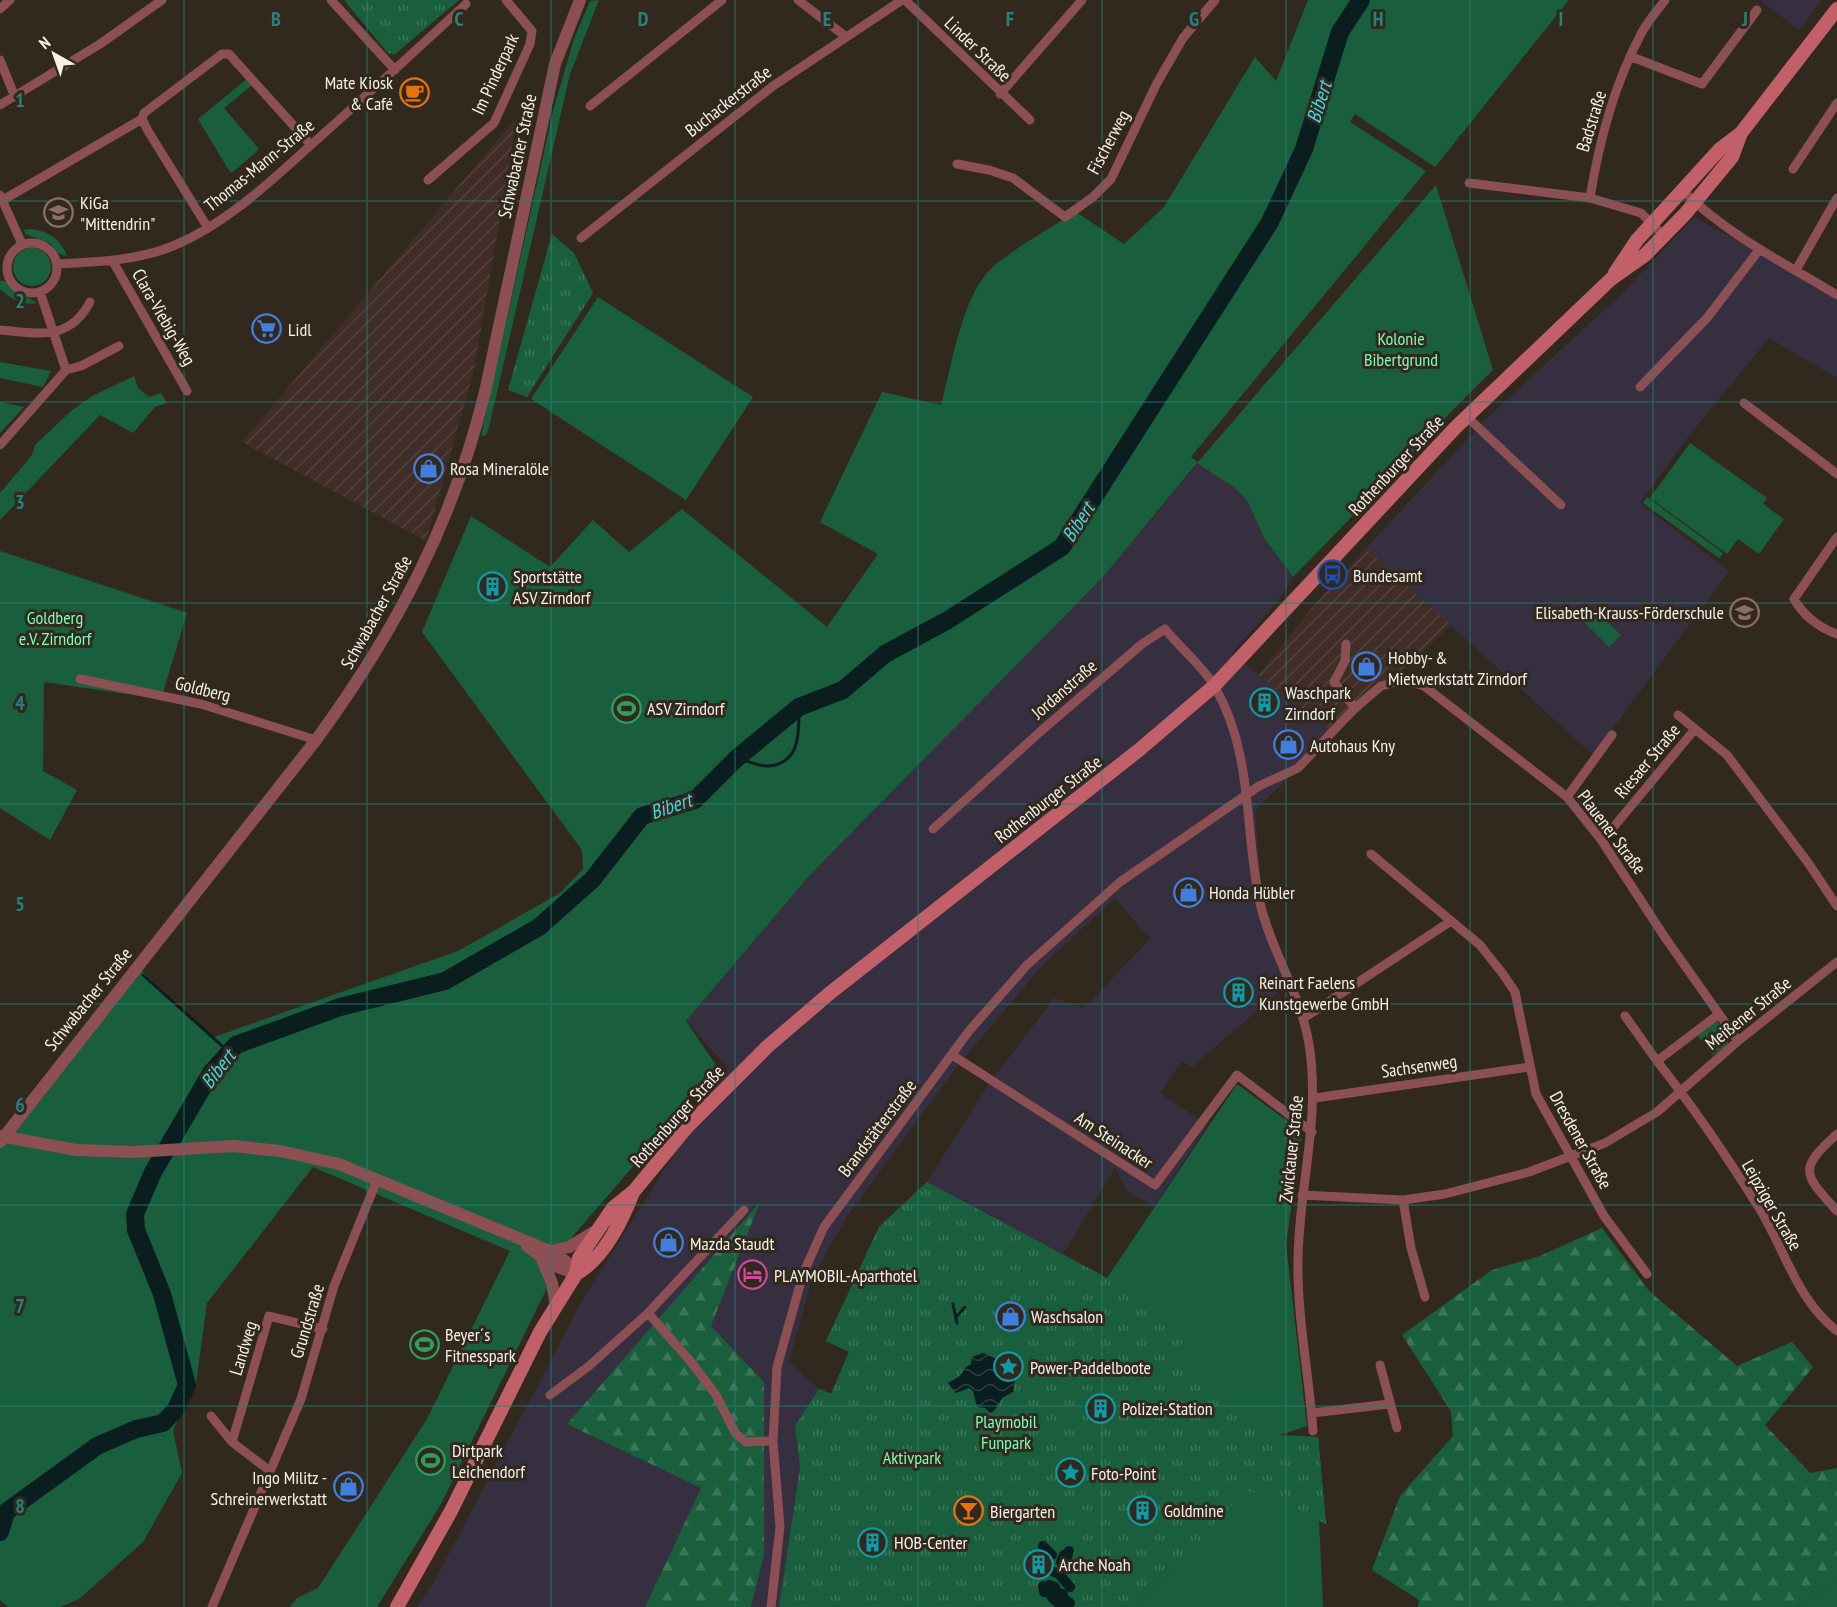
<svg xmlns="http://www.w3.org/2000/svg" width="1837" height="1607" font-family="'PT Sans Narrow',sans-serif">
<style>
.commercial{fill:#352f3f}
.industrial{fill:url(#industrial-furrows)}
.green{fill:#1a5f3d}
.forest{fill:url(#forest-firs)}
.park{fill:url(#park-tufts)}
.water{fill:url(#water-waves)}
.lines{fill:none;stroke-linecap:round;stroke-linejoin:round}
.stream{stroke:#0b1e1f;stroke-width:3}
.canal{stroke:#0b1e1f;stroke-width:10}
.river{stroke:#0b1e1f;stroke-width:18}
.minor{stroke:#8c4f53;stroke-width:9}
.tertiary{stroke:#8c4f53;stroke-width:12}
.secondary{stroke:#c2606a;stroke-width:14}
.grid{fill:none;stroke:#26827a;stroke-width:1.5;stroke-opacity:0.55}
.labels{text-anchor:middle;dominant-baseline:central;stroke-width:6;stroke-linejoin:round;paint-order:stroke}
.street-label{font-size:18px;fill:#f7f0e9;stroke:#32291e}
.poi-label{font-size:18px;fill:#f7f0e9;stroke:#32291e;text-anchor:start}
.park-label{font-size:18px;fill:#7affb8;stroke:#32291e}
.water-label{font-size:20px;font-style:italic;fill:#41d9e2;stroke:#32291e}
.grid-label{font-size:20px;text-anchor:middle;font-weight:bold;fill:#26827a;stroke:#32291e;stroke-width:6;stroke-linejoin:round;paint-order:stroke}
</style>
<defs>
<pattern id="industrial-furrows" width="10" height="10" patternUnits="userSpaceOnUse" patternTransform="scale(1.5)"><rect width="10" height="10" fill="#402d27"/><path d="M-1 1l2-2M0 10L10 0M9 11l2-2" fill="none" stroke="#53423c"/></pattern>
<pattern id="forest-firs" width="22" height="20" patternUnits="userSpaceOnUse" patternTransform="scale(1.5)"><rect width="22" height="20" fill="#1a5f3d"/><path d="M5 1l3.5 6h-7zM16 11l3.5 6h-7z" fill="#3c7659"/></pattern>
<pattern id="park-tufts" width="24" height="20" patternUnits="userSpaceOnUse" patternTransform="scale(1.5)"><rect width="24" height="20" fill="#1a5f3d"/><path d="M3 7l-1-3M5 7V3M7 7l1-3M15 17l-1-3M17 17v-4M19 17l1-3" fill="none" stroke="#3c7659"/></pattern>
<pattern id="water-waves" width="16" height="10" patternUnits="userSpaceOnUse" patternTransform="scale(1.5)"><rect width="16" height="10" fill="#0b1e1f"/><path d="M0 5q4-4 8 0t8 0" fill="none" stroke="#2f3f40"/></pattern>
</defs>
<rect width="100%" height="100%" fill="#32291e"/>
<path class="commercial" d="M1760 0H1822L1799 30Z
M1694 217 1837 295V378L1769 338 1688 437 1640 503 1729 571 1593 755 1366 548 1489 416 1624 292Z
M1198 463 1235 488 1248 502 1264 538 1293 577 1278 601 1231 654 1335 734 1255 810 1261 890 1289 983 1192 1067 1182 1061 1160 1093 1208 1125 1154 1206 1128 1192 1115 1168 1063 1254 927 1182 986 1088 1054 998 1084 1008 1150 939 1115 898 1041 967 955 1069 846 1218 812 1279 789 1362 819 1389 795 1426 800 1467 779 1607H751L764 1556V1382L711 1326 759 1204 567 1424 701 1488 645 1607H417L434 1582 583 1299 728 1068 686 1021 809 876 1103 577Z"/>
<path class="industrial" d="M517 117 474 370 426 541 242 442Z
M1366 548 1451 625 1335 734 1258 675 1310 610Z"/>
<path class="green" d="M599 0 570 74 489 427 486 435 481 436 553 111 574 39 590 1Z
M1308 0H1569L1435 167 1355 114 1350 122 1426 171 1191 457 1198 462 1436 185 1493 370C1424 437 1361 509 1293 577L1264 538 1248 502 1235 488 1197 463 1103 577 809 876 686 1021 718 1068 572 1237 441 1504 377 1607H290L297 1598 318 1588 427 1419 510 1251 313 1167 207 1303 196 1384 173 1430 182 1473 143 1542 79 1599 60 1607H8L0 1600V1148L21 1114 141 970 211 1038 458 951 560 893 583 869 582 850 422 632 471 516 550 567 593 520 629 552 682 509 827 627 878 554 820 522 882 392 941 405C952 365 962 292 995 265 1020 245 1049 229 1076 212L1124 244 1164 207 1255 57 1276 81Z
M248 78 253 84 224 108 259 149 233 172H230L198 119Z
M30 229C48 231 60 238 67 256L57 253 50 243 25 234 24 230Z
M13 267a19 19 0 1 1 38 0a19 19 0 1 1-38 0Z
M0 281H5L11 288 37 303C22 306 11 299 0 289Z
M598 297 753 397 686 500 531 399Z
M0 362 51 371 43 387 0 378Z
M134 376 138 388 149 397 161 393 167 403 155 407 133 433 100 415 0 520V493L32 455 35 445 71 411 92 396Z
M0 402 24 407 0 433Z
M1690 443 1767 498 1763 504 1784 519 1759 554 1738 539 1727 554 1650 498Z
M1647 497 1723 553 1719 558 1643 503Z
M0 551 187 613 161 699 44 682 43 771 77 790 50 840 0 808Z
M1593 608 1621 635 1609 647 1582 620Z
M1237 1084 1302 1132 1286 1244 1307 1426 1280 1435 1318 1437 1326 1524 1319 1521 1323 1607H1138L1147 1593 1175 1569 944 1294 795 1426 819 1389 831 1394 849 1352 826 1341 879 1227 927 1182 1107 1278Z
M1837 1579V1607H1799Z"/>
<path class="forest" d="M760 1202 711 1326 764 1382V1556L751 1607H645L701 1488 567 1424Z
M1602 1228 1649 1291 1737 1366 1792 1342 1813 1367 1765 1425 1810 1473 1837 1468V1579L1799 1607H1418L1419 1600 1372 1570 1400 1496 1453 1436 1451 1411 1402 1335 1492 1270 1540 1256Z"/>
<path class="park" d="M344 0H459L394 55 388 53Z
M552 234 574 253 593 293 527 397 508 390Z
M1717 1021 1727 1036 1728 1044 1713 1055 1698 1036Z
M927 1182 1107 1278 1193 1330 1167 1360 1278 1436 1318 1437 1326 1524 1273 1496 1245 1491 1175 1569 1147 1593 1138 1607H779L800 1467 795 1426 819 1389 831 1394 849 1352 826 1341 879 1227Z"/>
<path class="water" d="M983 1353 1004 1362 1015 1380 1013 1392 1002 1398 994 1411 990 1413 985 1408 977 1407 973 1391 969 1388 956 1393 948 1383 960 1376 965 1368 971 1364 972 1357Z"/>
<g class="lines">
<path class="stream" d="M737 758C746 760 759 767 768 766 801 764 799 731 799 707
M143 975 229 1052
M953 1304 957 1323
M957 1316 965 1307"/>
<path class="canal" d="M1043 1546 1052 1555
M1061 1562 1064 1555 1067 1557 1069 1551
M1052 1571 1059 1574 1070 1587
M1049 1585 1055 1587 1056 1592 1063 1594V1598L1070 1603
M1043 1586 1044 1592 1051 1593 1052 1598 1063 1607"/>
<path class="river" d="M0 1532 6 1512 97 1446 136 1429 163 1423 176 1409 187 1385 162 1294 136 1230 135 1214 153 1172 211 1073 236 1045 340 1007 445 981 539 927 592 880 642 816 695 800 737 758 799 707 843 690 885 654 948 620 1062 547 1270 222 1304 149 1340 32 1361 0"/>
<path class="minor" d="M331 0 395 70
M798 0 845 36
M905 0 1030 120
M0 9 10 0
M1632 57 1702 84 1757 10
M0 60 15 97
M1000 94 1082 0
M0 105 100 44 162 0
M590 106 722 0
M957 164 989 170 1013 178 1065 217 1093 197 1111 179 1157 83 1183 38 1215 0
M1793 169 1837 103
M428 180 494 123 530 44 532 31 506 0
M1469 183 1590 198 1641 213 1664 236
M1683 191C1728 235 1784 263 1837 295
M0 195 22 244
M1590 198C1599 141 1614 85 1641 34 1647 22 1657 11 1665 0
M3 200 142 119
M208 228 148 131 142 119 144 113 222 54H229L311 145
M581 238 773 86 902 0
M7 268a25 25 0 1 1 50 0a25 25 0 1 1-50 0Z
M112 260 187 391
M57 264C95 262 137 261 173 246 226 224 270 182 312 144 364 98 415 51 466 4
M1796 270 1837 198
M0 330C37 333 69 342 90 302
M66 370 81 366 119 346
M1640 387 1707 318 1759 250
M1744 403 1837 474
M1467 417 1561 505
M0 445 66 370 40 292
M1837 537 1794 599C1803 615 1819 628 1837 634
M1346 644 1345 661 1334 682 1355 708
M80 679 201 704 316 740
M1678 715 1727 755 1809 864 1837 906
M1567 797 1612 735
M933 829 1041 731 1142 644 1165 629C1180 648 1203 666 1215 687 1254 755 1244 831 1260 903 1271 951 1301 994 1309 1044 1321 1120 1299 1184 1298 1260 1297 1317 1309 1374 1313 1431
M1602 841 1695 729
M1371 854 1480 945 1503 974 1515 992 1536 1094 1604 1216 1647 1274
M1719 1014 1657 1061C1694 1108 1728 1158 1759 1208 1785 1250 1797 1300 1837 1331
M1625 1016 1657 1061
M1304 1018 1451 921
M952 1055 1155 1185 1237 1075 1312 1132
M1315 1098 1529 1067
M1837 1134C1797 1170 1804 1174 1837 1211
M1302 1195 1403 1200 1445 1194 1529 1172 1605 1143 1657 1112 1738 1041 1837 962
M1403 1200 1411 1248 1425 1297
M648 1313 744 1210
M1380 1365 1397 1428
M550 1395 589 1366 648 1313 691 1362 716 1395 736 1434 746 1442 773 1441
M1312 1413 1389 1404
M211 1416 232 1442 270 1471
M232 1442 269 1316 323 1329
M212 1607 301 1399 334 1286 377 1180
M771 1607 780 1527 773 1441 777 1367 803 1274 824 1227 969 1031 1027 965 1120 882 1259 786 1298 768 1355 708 1381 686 1404 680 1424 686 1567 797 1602 841 1664 936 1738 1041"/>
<path class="tertiary" d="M0 1136 76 1150 134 1152 233 1146 280 1151 339 1164 550 1251 568 1263 576 1274
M0 1142 316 740C395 632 453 523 485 392L555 64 580 0
M527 1246 555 1266 576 1274
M550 1251 569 1247 599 1229
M542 1259 552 1283 556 1306"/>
<path class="secondary" d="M1615 273 1637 240 1720 149 1741 133 1837 9
M576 1274C603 1259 621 1223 632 1195
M397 1607 451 1511 540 1332 576 1274 579 1258 613 1208 634 1191 687 1127 768 1046 830 993 1139 750 1214 686 1455 428 1611 279 1645 255 1685 214 1732 157 1741 133"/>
</g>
<path class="grid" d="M184 0V1607M367 0V1607M551 0V1607M735 0V1607M918 0V1607M1102 0V1607M1286 0V1607M1470 0V1607M1653 0V1607M0 201H1837M0 402H1837M0 603H1837M0 804H1837M0 1004H1837M0 1205H1837M0 1406H1837"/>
<defs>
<symbol id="cafe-ring" viewBox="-11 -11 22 22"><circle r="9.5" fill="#32291e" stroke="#e8710a" stroke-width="1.5"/><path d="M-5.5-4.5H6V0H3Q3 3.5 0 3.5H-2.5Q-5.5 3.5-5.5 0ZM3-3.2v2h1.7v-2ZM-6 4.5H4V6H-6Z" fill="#e8710a"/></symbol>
<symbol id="school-ring" viewBox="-11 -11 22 22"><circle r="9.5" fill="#32291e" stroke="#8d6e63" stroke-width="1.5"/><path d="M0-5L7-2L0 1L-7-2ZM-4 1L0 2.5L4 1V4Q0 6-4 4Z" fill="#8d6e63"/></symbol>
<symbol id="supermarket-ring" viewBox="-11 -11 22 22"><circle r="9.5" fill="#32291e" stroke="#3f7fe0" stroke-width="1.5"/><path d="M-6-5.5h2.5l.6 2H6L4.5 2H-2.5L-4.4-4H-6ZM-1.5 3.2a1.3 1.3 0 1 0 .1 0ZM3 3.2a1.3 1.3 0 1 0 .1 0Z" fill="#3f7fe0"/></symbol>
<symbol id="shop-ring" viewBox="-11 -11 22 22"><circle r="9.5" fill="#32291e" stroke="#3f7fe0" stroke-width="1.5"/><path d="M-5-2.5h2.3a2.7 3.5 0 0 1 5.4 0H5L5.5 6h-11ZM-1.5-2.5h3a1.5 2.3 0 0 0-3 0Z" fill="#3f7fe0"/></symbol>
<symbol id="bus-ring" viewBox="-11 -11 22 22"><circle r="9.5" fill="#32291e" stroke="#1a4fb4" stroke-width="1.5"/><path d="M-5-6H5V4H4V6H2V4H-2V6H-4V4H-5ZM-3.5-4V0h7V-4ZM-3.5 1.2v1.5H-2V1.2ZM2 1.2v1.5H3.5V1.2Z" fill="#1a4fb4"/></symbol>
<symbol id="building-ring" viewBox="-11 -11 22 22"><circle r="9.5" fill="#32291e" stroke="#0f9aa8" stroke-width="1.5"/><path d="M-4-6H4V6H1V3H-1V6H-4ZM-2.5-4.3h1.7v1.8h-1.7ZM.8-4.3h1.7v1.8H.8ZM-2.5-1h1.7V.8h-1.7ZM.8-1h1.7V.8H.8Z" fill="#0f9aa8"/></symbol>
<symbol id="stadium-ring" viewBox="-11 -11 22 22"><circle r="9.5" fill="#32291e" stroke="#2e9e5b" stroke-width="1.5"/><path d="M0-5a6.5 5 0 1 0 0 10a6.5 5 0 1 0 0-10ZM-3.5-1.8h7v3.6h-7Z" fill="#2e9e5b"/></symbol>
<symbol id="hotel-ring" viewBox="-11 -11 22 22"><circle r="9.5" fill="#32291e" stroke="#d1479c" stroke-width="1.5"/><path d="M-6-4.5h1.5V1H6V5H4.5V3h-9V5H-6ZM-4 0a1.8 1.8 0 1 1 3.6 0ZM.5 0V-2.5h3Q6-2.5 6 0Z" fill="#d1479c"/></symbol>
<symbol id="sight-ring" viewBox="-11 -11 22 22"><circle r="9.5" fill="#32291e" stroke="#0f9aa8" stroke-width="1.5"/><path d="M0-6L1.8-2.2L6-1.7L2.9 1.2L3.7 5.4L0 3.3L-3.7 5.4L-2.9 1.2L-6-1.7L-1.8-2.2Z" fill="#0f9aa8"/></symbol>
<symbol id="bar-ring" viewBox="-11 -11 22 22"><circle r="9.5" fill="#32291e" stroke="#e8710a" stroke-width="1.5"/><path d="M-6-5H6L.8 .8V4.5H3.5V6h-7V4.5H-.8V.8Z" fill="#e8710a"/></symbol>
</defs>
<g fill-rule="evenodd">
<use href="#cafe-ring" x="398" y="76" width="33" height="33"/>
<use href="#school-ring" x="42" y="196" width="33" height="33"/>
<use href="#supermarket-ring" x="250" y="312" width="33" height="33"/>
<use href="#shop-ring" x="412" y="452" width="33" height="33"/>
<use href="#bus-ring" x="1316" y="558" width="33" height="33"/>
<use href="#building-ring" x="476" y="570" width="33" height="33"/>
<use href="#school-ring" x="1728" y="596" width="33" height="33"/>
<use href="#shop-ring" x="1350" y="650" width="33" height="33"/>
<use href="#building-ring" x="1248" y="686" width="33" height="33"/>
<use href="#stadium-ring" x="610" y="692" width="33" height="33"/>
<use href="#shop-ring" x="1272" y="728" width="33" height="33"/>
<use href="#shop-ring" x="1172" y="876" width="33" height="33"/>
<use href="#building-ring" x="1222" y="976" width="33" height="33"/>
<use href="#shop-ring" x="652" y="1226" width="33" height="33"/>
<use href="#hotel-ring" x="736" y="1258" width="33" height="33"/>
<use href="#shop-ring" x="994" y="1300" width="33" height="33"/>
<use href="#stadium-ring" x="408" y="1328" width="33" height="33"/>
<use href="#sight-ring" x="992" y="1350" width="33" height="33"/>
<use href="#building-ring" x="1084" y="1392" width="33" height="33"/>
<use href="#stadium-ring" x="414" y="1444" width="33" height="33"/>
<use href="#sight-ring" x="1054" y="1456" width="33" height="33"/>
<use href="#shop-ring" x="332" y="1470" width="33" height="33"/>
<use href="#building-ring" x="1126" y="1494" width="33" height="33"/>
<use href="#bar-ring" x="952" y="1494" width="33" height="33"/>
<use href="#building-ring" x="856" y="1526" width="33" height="33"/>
<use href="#building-ring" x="1022" y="1548" width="33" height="33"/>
</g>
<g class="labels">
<g class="street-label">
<text transform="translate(978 49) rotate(44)">Linder Straße</text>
<text transform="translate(495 74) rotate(-65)">Im Pinderpark</text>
<text transform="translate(728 101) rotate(-38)">Buchackerstraße</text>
<text transform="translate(1591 121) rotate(-73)">Badstraße</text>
<text transform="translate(1108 142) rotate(-62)">Fischerweg</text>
<text transform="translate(517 156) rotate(-78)">Schwabacher Straße</text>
<text transform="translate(259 165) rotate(-39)">Thomas-Mann-Straße</text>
<text transform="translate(164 317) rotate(60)">Clara-Viebig-Weg</text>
<text transform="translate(1396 465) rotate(-47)">Rothenburger Straße</text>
<text transform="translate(376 612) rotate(-61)">Schwabacher Straße</text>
<text transform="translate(203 689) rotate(14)">Goldberg</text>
<text transform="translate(1064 689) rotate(-41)">Jordanstraße</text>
<text transform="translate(1647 761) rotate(-50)">Riesaer Straße</text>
<text transform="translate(1048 799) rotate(-38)">Rothenburger Straße</text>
<text transform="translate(1612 832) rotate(53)">Plauener Straße</text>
<text transform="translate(88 999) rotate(-51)">Schwabacher Straße</text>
<text transform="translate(1748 1013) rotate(-39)">Meißener Straße</text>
<text transform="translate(1419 1066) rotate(-8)">Sachsenweg</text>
<text transform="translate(677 1116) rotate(-48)">Rothenburger Straße</text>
<text transform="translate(877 1128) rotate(-53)">Brandstätterstraße</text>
<text transform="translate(1114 1140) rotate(33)">Am Steinacker</text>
<text transform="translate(1581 1140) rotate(61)">Dresdener Straße</text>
<text transform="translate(1291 1149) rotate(-84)">Zwickauer Straße</text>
<text transform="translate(1772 1205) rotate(60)">Leipziger Straße</text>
<text transform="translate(307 1321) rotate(-73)">Grundstraße</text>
<text transform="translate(243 1348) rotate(-73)">Landweg</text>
</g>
<g class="poi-label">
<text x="393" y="82" text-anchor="end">Mate Kiosk<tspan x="393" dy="21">&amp; Café</tspan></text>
<text x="80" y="202">KiGa<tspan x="80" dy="21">"Mittendrin"</tspan></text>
<text x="288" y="329">Lidl</text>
<text x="450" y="468">Rosa Mineralöle</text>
<text x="1353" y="575">Bundesamt</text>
<text x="513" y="576">Sportstätte<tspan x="513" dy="21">ASV Zirndorf</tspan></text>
<text x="1724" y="612" text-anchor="end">Elisabeth-Krauss-Förderschule</text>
<text x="1388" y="657">Hobby- &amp;<tspan x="1388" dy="21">Mietwerkstatt Zirndorf</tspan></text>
<text x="1285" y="692">Waschpark<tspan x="1285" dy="21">Zirndorf</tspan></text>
<text x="647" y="708">ASV Zirndorf</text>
<text x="1310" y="745">Autohaus Kny</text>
<text x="1209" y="892">Honda Hübler</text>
<text x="1259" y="982">Reinart Faelens<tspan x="1259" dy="21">Kunstgewerbe GmbH</tspan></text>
<text x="690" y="1243">Mazda Staudt</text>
<text x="774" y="1275">PLAYMOBIL-Aparthotel</text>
<text x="1031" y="1316">Waschsalon</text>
<text x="445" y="1334">Beyer´s<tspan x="445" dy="21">Fitnesspark</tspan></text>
<text x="1030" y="1367">Power-Paddelboote</text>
<text x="1122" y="1408">Polizei-Station</text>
<text x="452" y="1450">Dirtpark<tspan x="452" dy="21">Leichendorf</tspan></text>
<text x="1091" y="1473">Foto-Point</text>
<text x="327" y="1477" text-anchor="end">Ingo Militz -<tspan x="327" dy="21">Schreinerwerkstatt</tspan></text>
<text x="1164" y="1510">Goldmine</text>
<text x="990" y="1511">Biergarten</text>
<text x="894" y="1542">HOB-Center</text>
<text x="1059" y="1564">Arche Noah</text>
</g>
<g class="park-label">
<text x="1401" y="338">Kolonie<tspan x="1401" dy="21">Bibertgrund</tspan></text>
<text x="55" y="617">Goldberg<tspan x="55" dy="21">e.V. Zirndorf</tspan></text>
<text x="1006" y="1421">Playmobil<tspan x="1006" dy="21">Funpark</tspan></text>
<text x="912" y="1457">Aktivpark</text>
</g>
<g class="water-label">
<text transform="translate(1319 102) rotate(-73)">Bibert</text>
<text transform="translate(1078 522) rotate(-57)">Bibert</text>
<text transform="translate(671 806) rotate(-19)">Bibert</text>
<text transform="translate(218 1069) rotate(-52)">Bibert</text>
</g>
</g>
<g class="grid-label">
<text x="276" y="26">B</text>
<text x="459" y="26">C</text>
<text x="643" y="26">D</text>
<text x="827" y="26">E</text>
<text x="1010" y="26">F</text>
<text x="1194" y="26">G</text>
<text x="1378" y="26">H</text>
<text x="1561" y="26">I</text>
<text x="1745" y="26">J</text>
<text x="20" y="107">1</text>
<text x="20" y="308">2</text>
<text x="20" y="509">3</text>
<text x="20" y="710">4</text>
<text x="20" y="911">5</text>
<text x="20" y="1112">6</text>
<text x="20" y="1313">7</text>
<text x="20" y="1513">8</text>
</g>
<g transform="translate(54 54) rotate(320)" stroke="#32291e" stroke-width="4.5" paint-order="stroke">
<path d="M0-4.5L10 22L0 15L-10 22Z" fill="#f7f0e9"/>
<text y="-9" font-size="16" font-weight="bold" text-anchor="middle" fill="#f7f0e9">N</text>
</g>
</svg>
